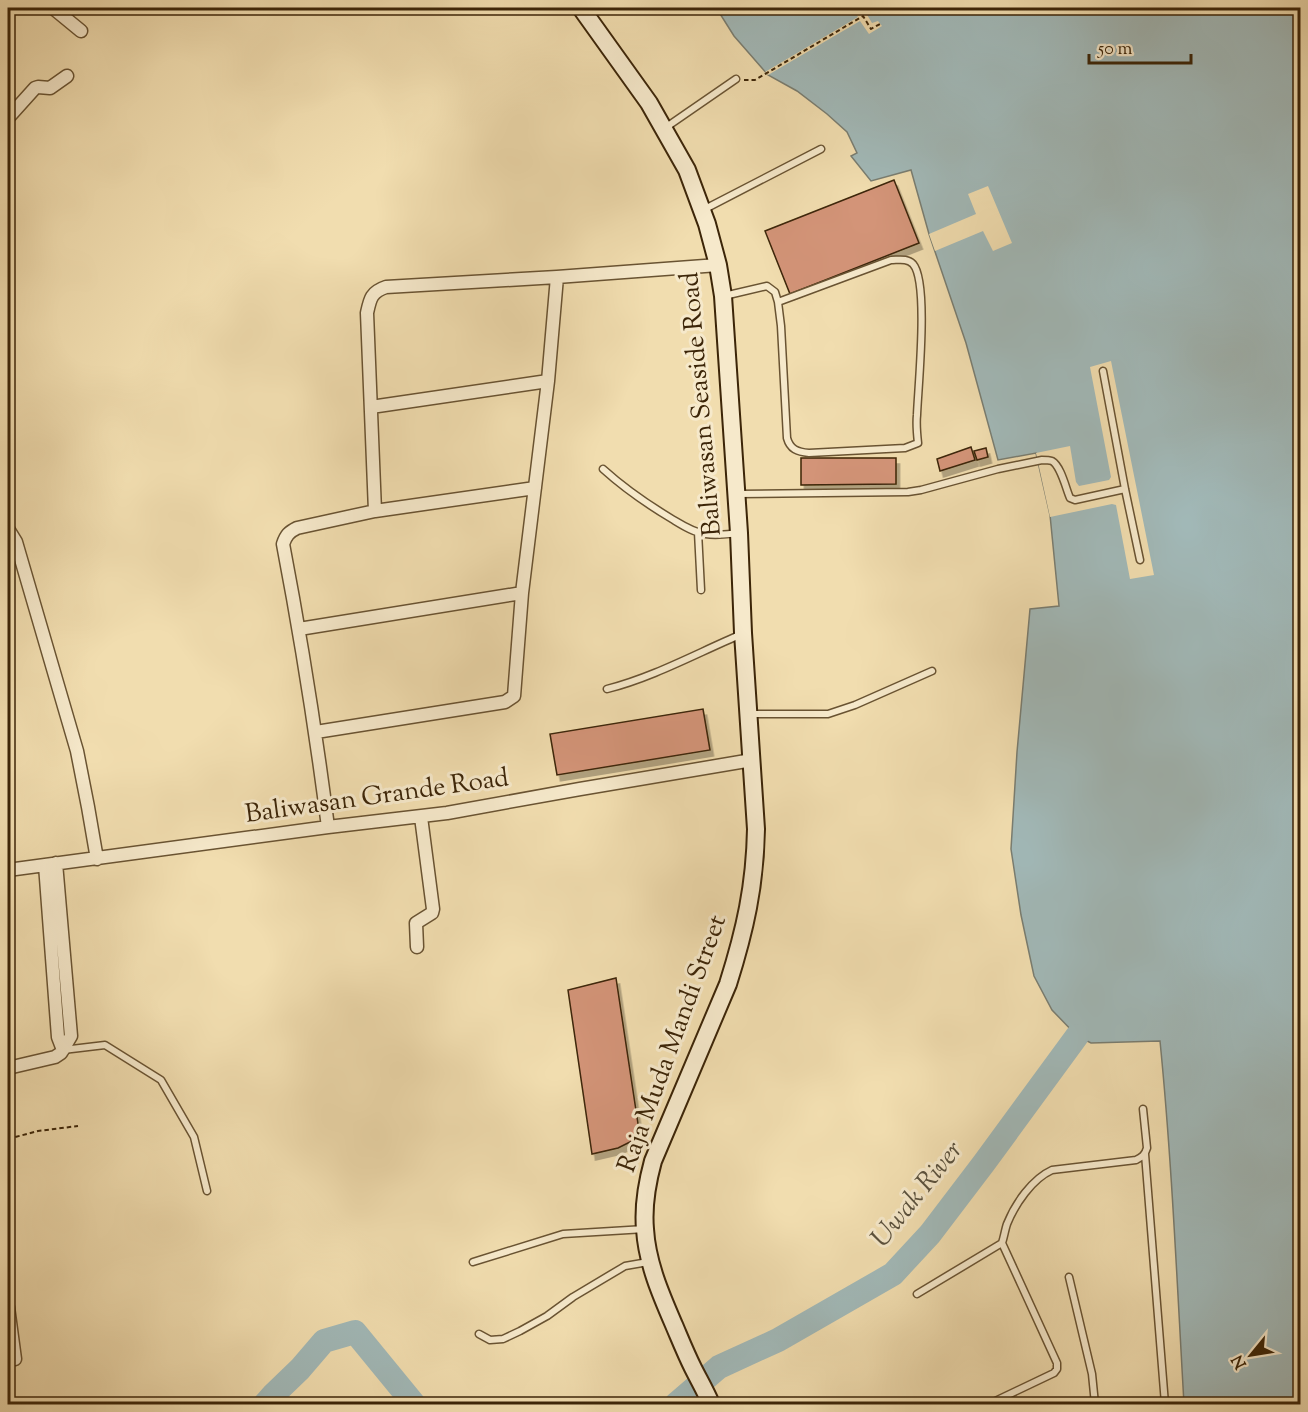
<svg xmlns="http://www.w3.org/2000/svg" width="1308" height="1412" font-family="'Sorts Mill Goudy',serif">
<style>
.water{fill:#a1b8b7;stroke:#797d71;stroke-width:1.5}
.pier{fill:#f1ddaf}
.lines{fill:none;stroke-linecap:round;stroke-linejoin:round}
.river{stroke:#a1b8b7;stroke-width:24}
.building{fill:#d39478;stroke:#3c2508;stroke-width:1.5;filter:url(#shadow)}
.lane-casing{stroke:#695332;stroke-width:9}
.street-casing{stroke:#695332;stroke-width:15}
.secondary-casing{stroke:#3c2508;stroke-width:20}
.path{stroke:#3c2508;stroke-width:2;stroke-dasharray:4.5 3;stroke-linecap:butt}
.lane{stroke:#f6e9cb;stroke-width:6}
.street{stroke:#f6e9cb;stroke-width:12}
.secondary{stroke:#f6e9cb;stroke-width:16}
.labels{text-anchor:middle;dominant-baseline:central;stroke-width:6;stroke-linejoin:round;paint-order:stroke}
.street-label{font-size:26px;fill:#3c2508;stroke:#f6e9cb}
.water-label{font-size:27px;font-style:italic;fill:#5a513d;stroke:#f6e9cb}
</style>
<defs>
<filter id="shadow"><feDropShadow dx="3.5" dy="6" stdDeviation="0" flood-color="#0004"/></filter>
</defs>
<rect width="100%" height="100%" fill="#f1ddaf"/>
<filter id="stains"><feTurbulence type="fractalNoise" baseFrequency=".00333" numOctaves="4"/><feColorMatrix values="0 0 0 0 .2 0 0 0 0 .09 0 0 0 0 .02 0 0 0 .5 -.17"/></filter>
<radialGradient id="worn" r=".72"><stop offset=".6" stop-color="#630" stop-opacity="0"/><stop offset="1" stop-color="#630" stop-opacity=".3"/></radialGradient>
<path class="water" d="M719 8H1300V1404H1184C1177 1283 1172 1162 1160 1041L1091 1043 1077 1036 1052 1010 1034 976 1021 915 1011 849 1017 752 1030 609 1059 606 1050 515 1036 453 998 460 966 343 929 234 911 170 871 181 851 156 857 153 847 132 827 114 797 91 768 75 734 36 717 9Z"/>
<path class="pier" d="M860 8H863L872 23 878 21 882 26 869 34 860 21 768 75 765 72 858 17 855 11Z
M988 186 1012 243 993 251 983 231 935 251 929 234 976 214 968 194Z
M1111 361 1154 575 1130 579 1116 505 1112 504 1050 517 1036 453 1070 446 1076 482 1079 486 1109 480 1111 477 1090 367Z"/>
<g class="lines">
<path class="river" d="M265 1404 273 1395 300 1369 324 1341 355 1332 414 1404
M676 1404 719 1367 778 1340 893 1274 930 1234 984 1163 1077 1036"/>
</g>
<path class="building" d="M894 180 919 243 790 294 765 231Z
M971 447 975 460 940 471 937 459Z
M986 448 988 457 977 460 974 451Z
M801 458H896V484L801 485Z
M703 709 710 750 557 775 550 734Z
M616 978 640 1137 618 1148 592 1154 568 990Z"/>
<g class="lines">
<defs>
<path id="lane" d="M665 128 736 79
M703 210 821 149
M724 296 767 286 775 292 778 302 781 326 787 438C790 449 797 452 809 453L905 448 918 443C917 434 916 424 917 415 918 387 929 282 913 264 907 258 899 260 891 260L778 302
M1103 371 1125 489 1140 560
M603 469C624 488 647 504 672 519 682 525 694 533 706 534 716 536 728 534 739 533
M738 494 908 492 921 490 998 469 1042 460C1046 460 1049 460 1052 461 1061 466 1066 489 1070 498L1075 500 1125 489
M698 532 701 590
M607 689C654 677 697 653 742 634
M749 714H828L855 705 932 671
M63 1050 105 1045 161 1080 194 1137 207 1191
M1145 1154 1165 1404
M473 1262 563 1234 645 1229
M1069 1277 1092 1374 1095 1404
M917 1294 1002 1243
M479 1334 490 1340 503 1339 520 1331 547 1316 573 1297 625 1266 648 1262
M989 1404 1054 1373 1057 1369V1363L1002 1243C1004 1237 1005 1230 1007 1224 1015 1204 1032 1179 1052 1170L1136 1160C1142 1157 1145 1155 1147 1148L1143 1109"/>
<path id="street" d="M53 8 81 31
M8 118 35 88 38 87 50 88 67 76
M371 407 548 381
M375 511 367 313C370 299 371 292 386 287L557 277 718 265
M8 529 16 542 77 751 88 807 97 859
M299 629 522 593
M316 732 505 702 514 696 522 593 548 381 557 277
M328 827C316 733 301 638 283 544 286 535 289 532 297 528L375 511 535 488
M45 865 58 1037 63 1050
M8 870 328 827 447 813 580 789 752 760
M417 947 416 923 432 913 433 909 421 817
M8 1068 55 1057 61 1053 71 1036 56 863
M8 1307 15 1359"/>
<path id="secondary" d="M581 8 649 103 687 170 707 224 718 265 723 296 739 533 743 633 756 829C755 886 745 930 728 984L653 1161C647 1183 643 1206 645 1229 647 1263 661 1295 674 1325 680 1339 686 1354 693 1368 699 1380 706 1392 711 1404"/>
</defs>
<use href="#lane" class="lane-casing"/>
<use href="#street" class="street-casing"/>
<use href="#secondary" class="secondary-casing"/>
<path class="path" d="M744 80H755L863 16 871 29 880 24
M8 1139 38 1131 78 1126"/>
<use href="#lane" class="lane"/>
<use href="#street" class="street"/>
<use href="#secondary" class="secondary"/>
</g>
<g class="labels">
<g class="street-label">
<text transform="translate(702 404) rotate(-95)">Baliwasan Seaside Road</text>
<text transform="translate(377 797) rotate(-8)">Baliwasan Grande Road</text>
<text transform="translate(673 1044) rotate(-70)">Raja Muda Mandi Street</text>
</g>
<g class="water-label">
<text transform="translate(918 1195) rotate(-51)">Uwak River</text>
</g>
</g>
<rect width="1308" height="1412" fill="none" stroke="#f1ddaf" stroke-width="30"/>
<rect x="9" y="9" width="1290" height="1394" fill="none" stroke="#3c2508" stroke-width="3"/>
<rect x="15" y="15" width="1278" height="1382" fill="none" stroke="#3c2508" stroke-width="1.5"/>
<g transform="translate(1251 1355) rotate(240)" stroke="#f6e9cb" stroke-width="4.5" paint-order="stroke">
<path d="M0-4.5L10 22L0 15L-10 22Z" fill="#3c2508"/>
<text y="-9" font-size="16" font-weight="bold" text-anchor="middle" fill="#3c2508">N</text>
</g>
<path d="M1089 54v9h102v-9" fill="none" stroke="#3c2508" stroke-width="3"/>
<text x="1098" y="54" font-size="18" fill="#3c2508" stroke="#f6e9cb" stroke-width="4.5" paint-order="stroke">50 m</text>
<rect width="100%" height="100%" filter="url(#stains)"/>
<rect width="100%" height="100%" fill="url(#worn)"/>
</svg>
